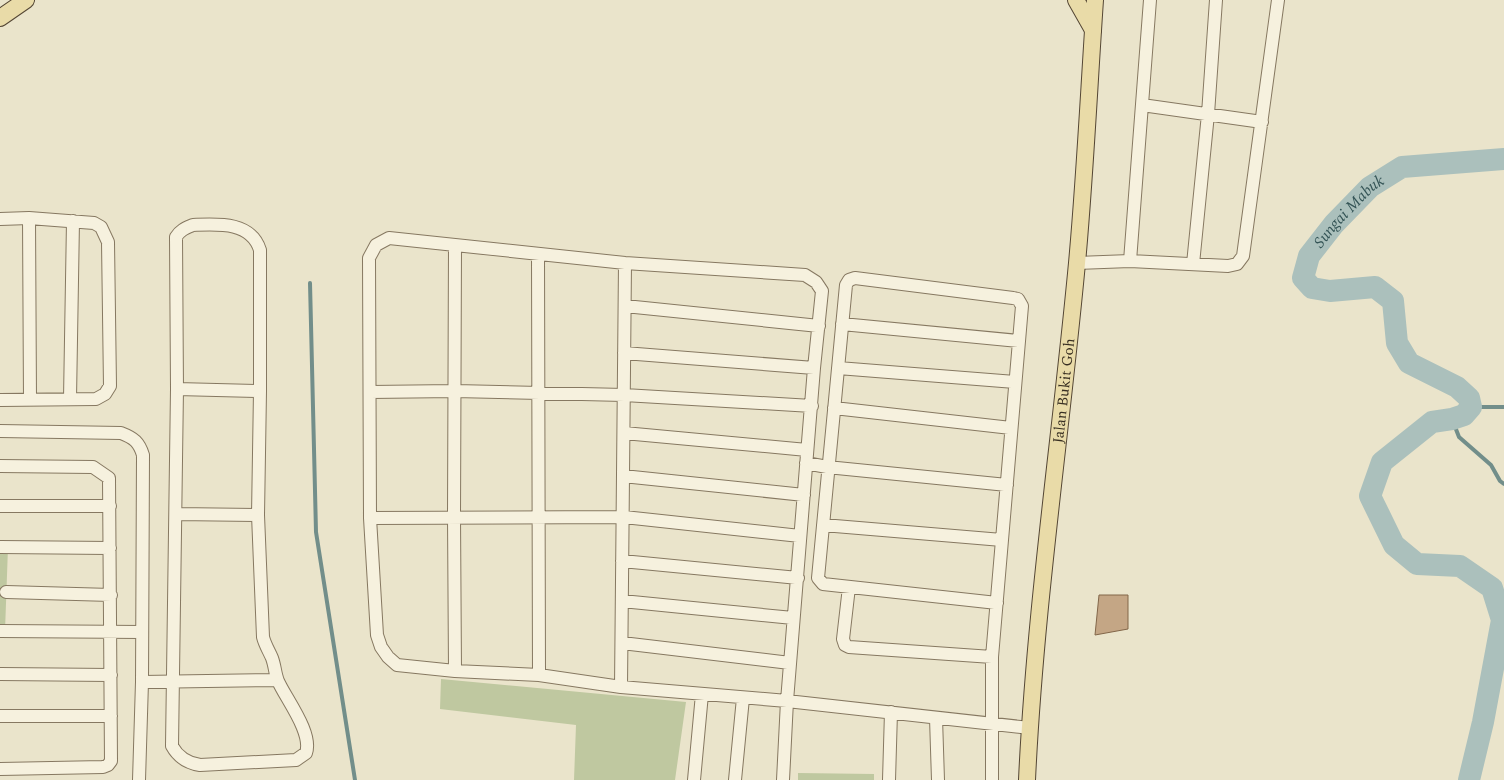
<svg xmlns="http://www.w3.org/2000/svg" width="1504" height="780" font-family="Spectral,serif">
<style>
.green{fill:#bfc8a0}
.lines{fill:none;stroke-linecap:round;stroke-linejoin:round}
.stream{stroke:#728e8a;stroke-width:4}
.river{stroke:#abc0bc;stroke-width:22}
.building{fill:#c4a685;stroke:#826649}
.minor-casing{stroke:#867861;stroke-width:14}
.major-casing{stroke:#544634;stroke-width:18}
.minor{stroke:#f6f1de;stroke-width:12}
.major{stroke:#e9dba8;stroke-width:16}
.labels{text-anchor:middle;dominant-baseline:central;stroke-width:5;stroke-linejoin:round;paint-order:stroke}
.street-label{font-size:15px;fill:#382f22;stroke:#f3eeda}
.water-label{font-size:16px;font-style:italic;fill:#345456;stroke:#f3eeda}
</style>
<rect width="100%" height="100%" fill="#eae4cb"/>
<path class="green" d="M0 547H8L5 631H0Z
M441 679 686 702 675 780H574L576 725 440 709Z
M798 773 874 774V780H798Z"/>
<g class="lines">
<path class="stream" d="M310 283 316 532 355 780
M1471 407H1504
M1452 419 1459 437 1491 465 1500 481 1504 484"/>
<path class="river" id="s1" d="M1469 780 1483 722 1502 620 1492 588 1460 566 1417 564 1394 545 1370 496 1382 462 1432 422 1452 419 1464 415 1471 407 1469 398 1457 387 1409 363 1397 343 1393 301 1375 287 1330 291 1312 288 1303 278 1309 256 1334 224 1370 187 1402 167 1504 159"/>
</g>
<path class="building" d="M1099 595H1128V629L1095 635Z"/>
<g class="lines">
<defs>
<path id="minor" d="M1142 105 1262 122
M29 218 30 399
M0 219 29 218 94 223 101 227 108 242 110 386 105 394 96 399 0 400
M193 225C217 224 251 221 260 250V391L258 515 263 637C265 645 269 651 272 658 275 666 275 674 278 681 286 699 313 733 306 753L296 760 200 765C187 763 178 757 172 746L177 389 176 237C180 230 186 228 193 225Z
M538 254 539 675
M1130 261 1150 0
M1077 263 1130 261 1228 266 1237 264 1243 256 1278 0
M1193 264 1208 114 1216 0
M625 306 819 326
M842 324 1019 341
M624 353 814 368
M838 368 1015 382
M177 389 260 391
M370 392 455 391 624 395 812 406
M70 399 73 221
M834 408 1011 428
M0 431 121 433C134 438 139 442 143 455L142 682 139 780
M624 433 807 450
M806 463 827 467 1007 485
M0 466 93 467 109 478 111 761 108 765 103 767 0 769
M623 476 804 495
M0 506H110
M176 514 258 515
M370 518 624 517 800 536
M823 525 1002 540
M0 547 110 548
M622 561 798 578
M849 587 843 639 845 645 849 647 992 657
M6 592 111 595
M622 601 793 618
M0 631 142 632
M622 643 790 663
M455 671 454 517 455 246
M0 674 111 675
M142 682 277 680
M621 687 625 263
M0 716H111
M936 718 938 780
M694 780 702 694
M735 780 743 698
M783 780 787 701 814 368 822 291 816 282 805 275 625 263 389 238 376 245 369 258 370 518 377 635 381 647 388 657 397 665 455 671 539 675 621 687 787 701 1030 728
M889 780 891 712
M992 780V657L1022 306 1018 299 1013 298 855 278 849 280 846 285 818 578 823 584 997 603"/>
<g id="major">
<path d="M1076 0 1093 30"/>
<path d="M0 18 26 0"/>
<path id="s2" d="M1027 780C1035 607 1061 435 1077 263 1085 176 1089 88 1095 0"/>
</g>
</defs>
<use href="#minor" class="minor-casing"/>
<use href="#major" class="major-casing"/>
<use href="#minor" class="minor"/>
<use href="#major" class="major"/>
</g>
<g class="labels">
<g class="street-label">
<text stroke="none"><textPath href="#s2" startOffset="391">Jalan Bukit Goh</textPath></text>
</g>
<g class="water-label">
<text stroke="none"><textPath href="#s1" startOffset="834">Sungai Mabuk</textPath></text>
</g>
</g>
</svg>
